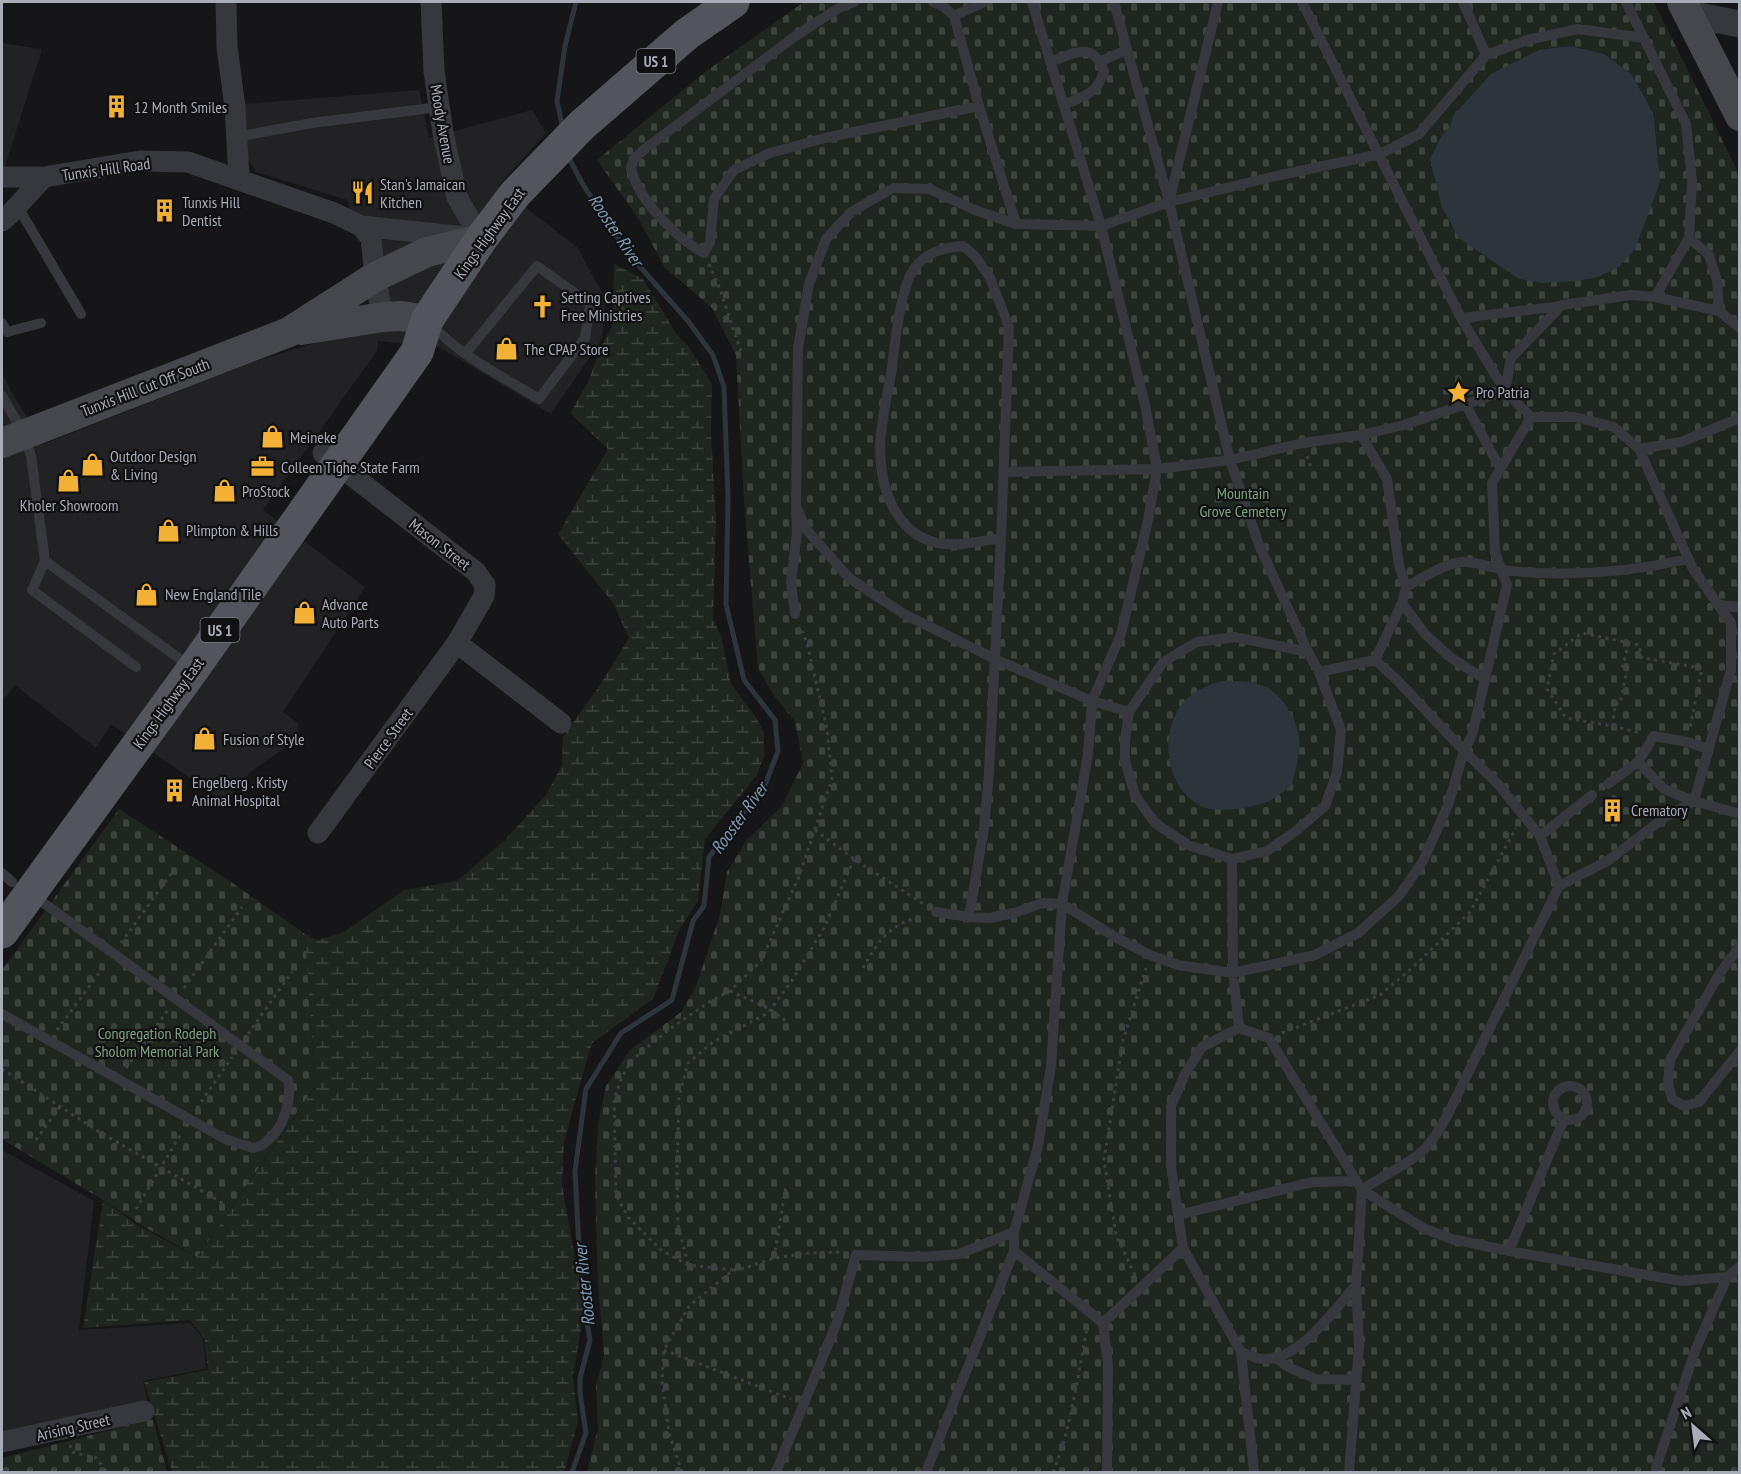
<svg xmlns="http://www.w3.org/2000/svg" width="1741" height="1474" font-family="'PT Sans Narrow',sans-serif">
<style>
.built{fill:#222225}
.wetland{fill:url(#wetland-marsh)}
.cemetery{fill:url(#cemetery-stones)}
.water{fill:#2c353c}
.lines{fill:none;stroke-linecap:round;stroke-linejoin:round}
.stream{stroke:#2c353c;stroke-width:5}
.path{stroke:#3d3f44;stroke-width:3;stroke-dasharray:3 4.5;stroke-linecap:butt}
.service{stroke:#37383d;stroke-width:10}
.minor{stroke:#37383d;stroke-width:21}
.tertiary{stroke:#37383d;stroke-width:27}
.secondary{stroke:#45474d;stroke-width:30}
.primary{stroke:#53555c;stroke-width:33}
.labels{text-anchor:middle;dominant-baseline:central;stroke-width:4.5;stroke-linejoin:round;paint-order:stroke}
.shield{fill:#111113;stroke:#7b7e86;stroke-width:1.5}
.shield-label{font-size:15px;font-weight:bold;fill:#a8adb8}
.poi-label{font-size:16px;fill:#a8adb8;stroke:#111113;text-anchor:start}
.street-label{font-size:16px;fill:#a8adb8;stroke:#111113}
.park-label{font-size:16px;fill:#7fa381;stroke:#111113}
.water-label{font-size:18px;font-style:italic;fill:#7f9bb3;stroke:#111113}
</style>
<defs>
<pattern id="wetland-marsh" width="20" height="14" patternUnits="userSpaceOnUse" patternTransform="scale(1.5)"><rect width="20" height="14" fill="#1e261f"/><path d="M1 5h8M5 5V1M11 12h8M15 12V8" fill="none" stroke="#3c433d"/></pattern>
<pattern id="cemetery-stones" width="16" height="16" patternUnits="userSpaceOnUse" patternTransform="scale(1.5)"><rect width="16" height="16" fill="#1e261f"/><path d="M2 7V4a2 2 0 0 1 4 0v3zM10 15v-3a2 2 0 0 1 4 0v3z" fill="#3c433d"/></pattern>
</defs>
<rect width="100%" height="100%" fill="#161618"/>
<path class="built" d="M2 43 42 49 2 176Z
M419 90 429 138 532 110 546 133 498 186 577 247 605 298 602 339 551 414 439 347 378 341 377 351 263 510 365 587 283 712 298 723 299 738 253 770 238 784 228 804 111 724 96 748 15 685 2 702V372L12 393 44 444 248 364 362 328 369 305 362 276 369 264 347 200 256 172 246 156 243 104Z
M2 1150 94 1201 79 1330 190 1323 203 1338 206 1369 143 1381 149 1407 2 1435Z"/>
<path class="wetland" d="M614 264 643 279 677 335 689 347 712 384 711 433 716 521 713 618 722 639 731 684 755 716 764 733V756L757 775 705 839 698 901 680 928 653 999 592 1043 579 1087 564 1142 562 1185 584 1310 573 1376 578 1422 565 1469 563 1472H172L144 1382 208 1370 204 1338 190 1320 83 1328 103 1200 137 1225 197 1257 315 1087 305 934 318 940 344 932 404 890 457 881 504 841 546 795 562 765 563 737 600 685 629 638 613 603 558 534 608 449 570 413 588 382 601 347 613 324Z"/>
<path class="cemetery" d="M804 2H1654L1739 174V1472H587L598 1429 596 1386 604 1355 598 1285 595 1180 598 1125 606 1086 630 1050 681 1012 696 986 720 915 727 872 746 841 782 806 803 763 795 722 773 694 758 668 744 500 736 355 712 308 665 268 638 218 597 160 705 72Z
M119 809 237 886 305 934 315 1086 197 1257 141 1225 103 1200 2 1139V970Z
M153 1419 167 1472H2V1458Z"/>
<path class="water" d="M1570 46 1604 54 1631 74 1648 103 1654 118 1660 182 1635 249 1619 267 1598 277 1576 281 1542 283 1519 279 1459 238 1442 208 1430 159 1442 135 1450 127 1453 116 1491 74 1539 50Z
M1221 681C1235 681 1250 680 1263 686 1282 693 1297 719 1299 738 1301 752 1295 771 1292 785 1285 790 1277 797 1269 801 1253 808 1217 814 1201 806 1160 785 1157 718 1195 692 1203 687 1213 684 1221 681Z"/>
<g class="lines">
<path class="stream" d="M563 129 557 101 565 46 576 2
M568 156 582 183 627 252 688 321 713 355 724 387 728 497 726 604 744 680 775 720 778 751 765 785 709 857 704 906 693 921 672 1000 621 1033 586 1089 575 1171 581 1287 590 1340 580 1378V1393L586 1433 572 1472"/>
<path class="path" d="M709 264 720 289 742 355
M1307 456 1312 470
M1629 643 1622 669 1627 670 1620 703 1615 704 1613 726 1566 718 1547 689 1554 654 1582 633 1639 645 1642 658 1702 668 1690 728
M1613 726 1640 733
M815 830 854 859 925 905
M121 943 178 864
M863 968C879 940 889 924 923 916
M184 988 242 907
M730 991 770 1009 786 1021
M57 1030 105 965
M1282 1033 1380 995 1411 969 1470 912 1516 828
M248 1034 292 972
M126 1068 168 1010
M2 1069 98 1131 226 1205
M197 1108 232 1057
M36 1140 61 1105
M136 1209 182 1132
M774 1258 786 1186
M688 1264 678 1225 677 1171 679 1097 688 1063 713 1042 768 1013 791 982 824 928 854 859
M733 1270 688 1265 661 1250 628 1217 616 1195 614 1100 622 1077 632 1060 667 1031 709 1002 730 991 761 961 798 879 832 779 827 729 807 643 800 626
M1135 1275 1116 1235 1104 1160 1123 1040 1146 968
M664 1350 791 1399
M70 1445 72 1452 96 1458 107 1472
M131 1472H133
M682 1472 669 1433 662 1381 664 1350 689 1306 733 1270 745 1268 774 1258 809 1253 843 1252
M1053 1472C1072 1426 1077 1377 1087 1329"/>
<path class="service" d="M854 2 837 9 794 37 646 148 634 159 631 168C637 199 677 239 704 253L710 242 714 199 734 170 770 153 825 138 979 106
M933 2 943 6 954 16 979 106 1016 224
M1032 2 1101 226 1169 202 1276 176 1380 154 1419 134 1486 55 1527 40 1578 29 1644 38
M1114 2 1169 202 1230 460 1259 545 1308 652 1319 672 1341 730 1337 772 1325 806 1296 831 1267 851 1232 859 1188 845 1155 823 1135 795 1125 761V740L1129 712 1163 662 1197 642 1235 637 1308 652
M1463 2 1486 55
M1626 2 1686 124 1692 181 1689 238 1709 255 1717 281 1719 311
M954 16 984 2
M1052 61C1075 53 1093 41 1104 71 1099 92 1083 97 1065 104
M1101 61 1126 50
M236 137 312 123 439 107
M893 188 929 189 975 210 1016 224 1101 226 1145 405 1157 469 1148 520 1121 634 1092 701 995 659 904 614 849 578 806 529 796 506 798 348 809 284 826 239 851 212Z
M1169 202 1218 2
M18 207 81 314
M963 246 975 256 990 278 1009 327 1001 538C980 541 958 547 937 543 895 533 881 489 880 450 880 425 887 398 891 374 895 346 899 295 912 272 924 252 942 248 963 246Z
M1655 297 1689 238
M1461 318 1562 306
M2 323 7 332 41 323
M431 324C461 357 502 376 539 399L585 338 590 304 537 266 465 354
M2 396 24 434 31 456 45 561 32 590 136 667
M1466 405 1500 468
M1361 435 1387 479 1399 565 1406 587 1402 603 1375 660
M1639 449 1681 442 1740 418
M1005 472 1157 469 1230 460 1303 443 1361 435 1404 425 1505 391 1461 318 1302 2
M1001 538 989 773 984 828 969 917 990 918 1014 913 1043 903 1062 904 1117 938 1150 955 1178 965 1233 973 1315 955 1358 933 1399 896 1423 861 1448 805 1464 751 1472 735 1507 585 1495 552 1492 483 1531 417
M45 561 191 667
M1406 587C1420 579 1444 564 1460 562 1475 561 1486 566 1500 569 1512 572 1525 572 1537 573 1587 575 1640 570 1688 559
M1402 603 1425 634 1450 657 1486 680
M1718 605 1740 607
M795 614 791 582 797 532 796 510
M1319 672 1375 660 1397 680 1464 751 1497 783 1540 836 1559 886
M1638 762 1664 789 1694 801 1731 670V623L1693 569 1639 449 1614 427 1575 417H1531L1505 391 1511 358 1562 305 1631 295 1655 297 1719 311 1740 328
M1608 784 1638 762 1654 736 1688 742 1708 749
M1540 836 1592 795
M1232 859 1233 973 1239 1028
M2 873 12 882
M936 912 969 917
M1740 946 1720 973 1670 1060 1668 1083 1672 1099 1684 1106 1699 1102 1740 1051
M2 1014 225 1139 253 1148C257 1147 263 1145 266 1142 284 1129 292 1100 288 1080L34 896
M1553 1103a17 17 0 1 1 34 0a17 17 0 1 1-34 0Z
M1178 1215 1313 1182 1356 1181
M1014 1251 1103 1323 1108 1365 1107 1472
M1509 1251 1564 1119
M1727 1277 1740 1266
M1103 1323 1183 1248
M1241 1352C1247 1354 1256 1359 1263 1359 1299 1361 1335 1309 1356 1285
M1275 1357 1288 1367 1316 1379 1357 1380
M776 1472 837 1322 856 1255 923 1257 959 1254 1014 1232
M926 1472 1014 1251V1232L1038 1146 1051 1066 1062 904 1088 754 1092 701 1129 712
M1254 1472 1241 1352 1183 1248 1171 1166V1106L1185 1074 1202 1047 1239 1028 1269 1038 1362 1190 1356 1285 1359 1346 1349 1472
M1657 1472 1656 1468 1695 1351 1727 1277 1682 1281 1509 1251 1452 1239 1425 1229 1362 1190C1382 1175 1414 1163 1429 1144 1437 1135 1443 1123 1449 1112L1559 886 1609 860 1664 818 1694 801 1740 814"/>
<path class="minor" d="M226 2 227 47 235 107 239 178
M431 2 434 71 443 133 457 197 481 239
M2 177H44L140 161 188 162 334 213 361 226 466 237
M2 221 10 214 44 177
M361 226 371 238 375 277 383 317
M323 453 476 572 485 585 484 596 457 643 561 723
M318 833 457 643
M2 1442 144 1411"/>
<path class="tertiary" d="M1688 14 1740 24"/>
<path class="secondary" d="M1682 2 1740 116
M301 330 383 317 402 316 427 320
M2 443 289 332 375 277 427 252 481 239"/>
<path class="primary" d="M2 932 193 669 417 352 427 320 481 239 515 194 582 125 687 34 733 2"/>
</g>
<defs>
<symbol id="building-bare" viewBox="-9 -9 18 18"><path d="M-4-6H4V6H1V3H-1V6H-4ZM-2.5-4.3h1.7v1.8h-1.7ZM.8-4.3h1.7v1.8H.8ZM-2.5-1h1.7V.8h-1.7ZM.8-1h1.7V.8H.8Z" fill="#f2b134" stroke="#111113" stroke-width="2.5" paint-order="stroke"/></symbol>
<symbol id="restaurant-bare" viewBox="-9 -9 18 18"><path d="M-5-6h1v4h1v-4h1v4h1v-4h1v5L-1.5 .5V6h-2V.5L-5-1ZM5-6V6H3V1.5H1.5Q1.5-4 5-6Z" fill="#f2b134" stroke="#111113" stroke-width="2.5" paint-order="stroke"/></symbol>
<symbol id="church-bare" viewBox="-9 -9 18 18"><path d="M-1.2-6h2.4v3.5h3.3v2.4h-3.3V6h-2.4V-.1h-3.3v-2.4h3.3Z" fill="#f2b134" stroke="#111113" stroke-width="2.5" paint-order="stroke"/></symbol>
<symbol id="shop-bare" viewBox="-9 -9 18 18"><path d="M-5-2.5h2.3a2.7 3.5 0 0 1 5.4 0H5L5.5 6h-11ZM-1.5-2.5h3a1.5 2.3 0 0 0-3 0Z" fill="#f2b134" stroke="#111113" stroke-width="2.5" paint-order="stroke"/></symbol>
<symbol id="sight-bare" viewBox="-9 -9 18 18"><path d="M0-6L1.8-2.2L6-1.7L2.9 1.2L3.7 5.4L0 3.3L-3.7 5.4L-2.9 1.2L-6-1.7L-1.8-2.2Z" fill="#f2b134" stroke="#111113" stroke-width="2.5" paint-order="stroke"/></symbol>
<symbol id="office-bare" viewBox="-9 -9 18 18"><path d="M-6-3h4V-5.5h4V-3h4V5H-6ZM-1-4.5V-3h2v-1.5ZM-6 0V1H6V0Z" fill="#f2b134" stroke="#111113" stroke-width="2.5" paint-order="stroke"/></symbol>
</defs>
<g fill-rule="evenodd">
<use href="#building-bare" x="100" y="90" width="33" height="33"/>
<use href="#restaurant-bare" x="346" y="176" width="33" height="33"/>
<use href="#building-bare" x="148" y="194" width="33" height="33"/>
<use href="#church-bare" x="526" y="290" width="33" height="33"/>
<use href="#shop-bare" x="490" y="332" width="33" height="33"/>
<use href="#sight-bare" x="1442" y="376" width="33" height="33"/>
<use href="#shop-bare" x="256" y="420" width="33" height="33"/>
<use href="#shop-bare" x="76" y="448" width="33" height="33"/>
<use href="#office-bare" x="246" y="450" width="33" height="33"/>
<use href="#shop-bare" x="52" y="464" width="33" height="33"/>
<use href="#shop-bare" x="208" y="474" width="33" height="33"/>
<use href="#shop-bare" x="152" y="514" width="33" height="33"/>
<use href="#shop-bare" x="130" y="578" width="33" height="33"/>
<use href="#shop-bare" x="288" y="596" width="33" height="33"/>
<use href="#shop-bare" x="188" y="722" width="33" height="33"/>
<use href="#building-bare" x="158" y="774" width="33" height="33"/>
<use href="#building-bare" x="1596" y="794" width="33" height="33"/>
</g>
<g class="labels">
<g class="shield">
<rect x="636.5" y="49" width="39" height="24" rx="4.5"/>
<rect x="200.5" y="618" width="39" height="24" rx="4.5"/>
</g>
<g class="shield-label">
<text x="656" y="61">US 1</text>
<text x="220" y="630">US 1</text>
</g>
<g class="poi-label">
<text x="134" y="107">12 Month Smiles</text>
<text x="380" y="184">Stan's Jamaican<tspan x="380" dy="18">Kitchen</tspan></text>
<text x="182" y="202">Tunxis Hill<tspan x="182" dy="18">Dentist</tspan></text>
<text x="561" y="297">Setting Captives<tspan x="561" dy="18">Free Ministries</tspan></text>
<text x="524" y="349">The CPAP Store</text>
<text x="1476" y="392">Pro Patria</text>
<text x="290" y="437">Meineke</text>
<text x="110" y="456">Outdoor Design<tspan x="110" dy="18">&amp; Living</tspan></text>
<text x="281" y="467">Colleen Tighe State Farm</text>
<text x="242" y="491">ProStock</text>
<text x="69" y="505" text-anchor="middle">Kholer Showroom</text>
<text x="186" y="530">Plimpton &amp; Hills</text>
<text x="165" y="594">New England Tile</text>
<text x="322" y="604">Advance<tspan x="322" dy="18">Auto Parts</tspan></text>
<text x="223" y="739">Fusion of Style</text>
<text x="192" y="782">Engelberg . Kristy<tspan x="192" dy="18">Animal Hospital</tspan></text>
<text x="1631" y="810">Crematory</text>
</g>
<g class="street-label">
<text transform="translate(443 124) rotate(80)">Moody Avenue</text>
<text transform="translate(106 169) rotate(-8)">Tunxis Hill Road</text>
<text transform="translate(489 233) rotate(-54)">Kings Highway East</text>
<text transform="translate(145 387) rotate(-21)">Tunxis Hill Cut Off South</text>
<text transform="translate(440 544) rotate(38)">Mason Street</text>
<text transform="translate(168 703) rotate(-54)">Kings Highway East</text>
<text transform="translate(388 738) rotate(-54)">Pierce Street</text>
<text transform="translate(73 1427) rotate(-13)">Arising Street</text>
</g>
<g class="park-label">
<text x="1243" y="493">Mountain<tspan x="1243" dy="18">Grove Cemetery</tspan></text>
<text x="157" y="1033">Congregation Rodeph<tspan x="157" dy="18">Sholom Memorial Park</tspan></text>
</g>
<g class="water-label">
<text transform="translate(616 230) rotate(56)">Rooster River</text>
<text transform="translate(739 818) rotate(-54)">Rooster River</text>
<text transform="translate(584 1285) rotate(-96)">Rooster River</text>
</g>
</g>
<rect width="1741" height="1474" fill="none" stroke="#a8adb8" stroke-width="6"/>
<g transform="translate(1693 1426) rotate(332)" stroke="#111113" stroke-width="4.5" paint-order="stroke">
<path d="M0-4.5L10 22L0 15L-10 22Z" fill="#a8adb8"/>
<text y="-9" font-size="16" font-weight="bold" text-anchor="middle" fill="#a8adb8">N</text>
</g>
</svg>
